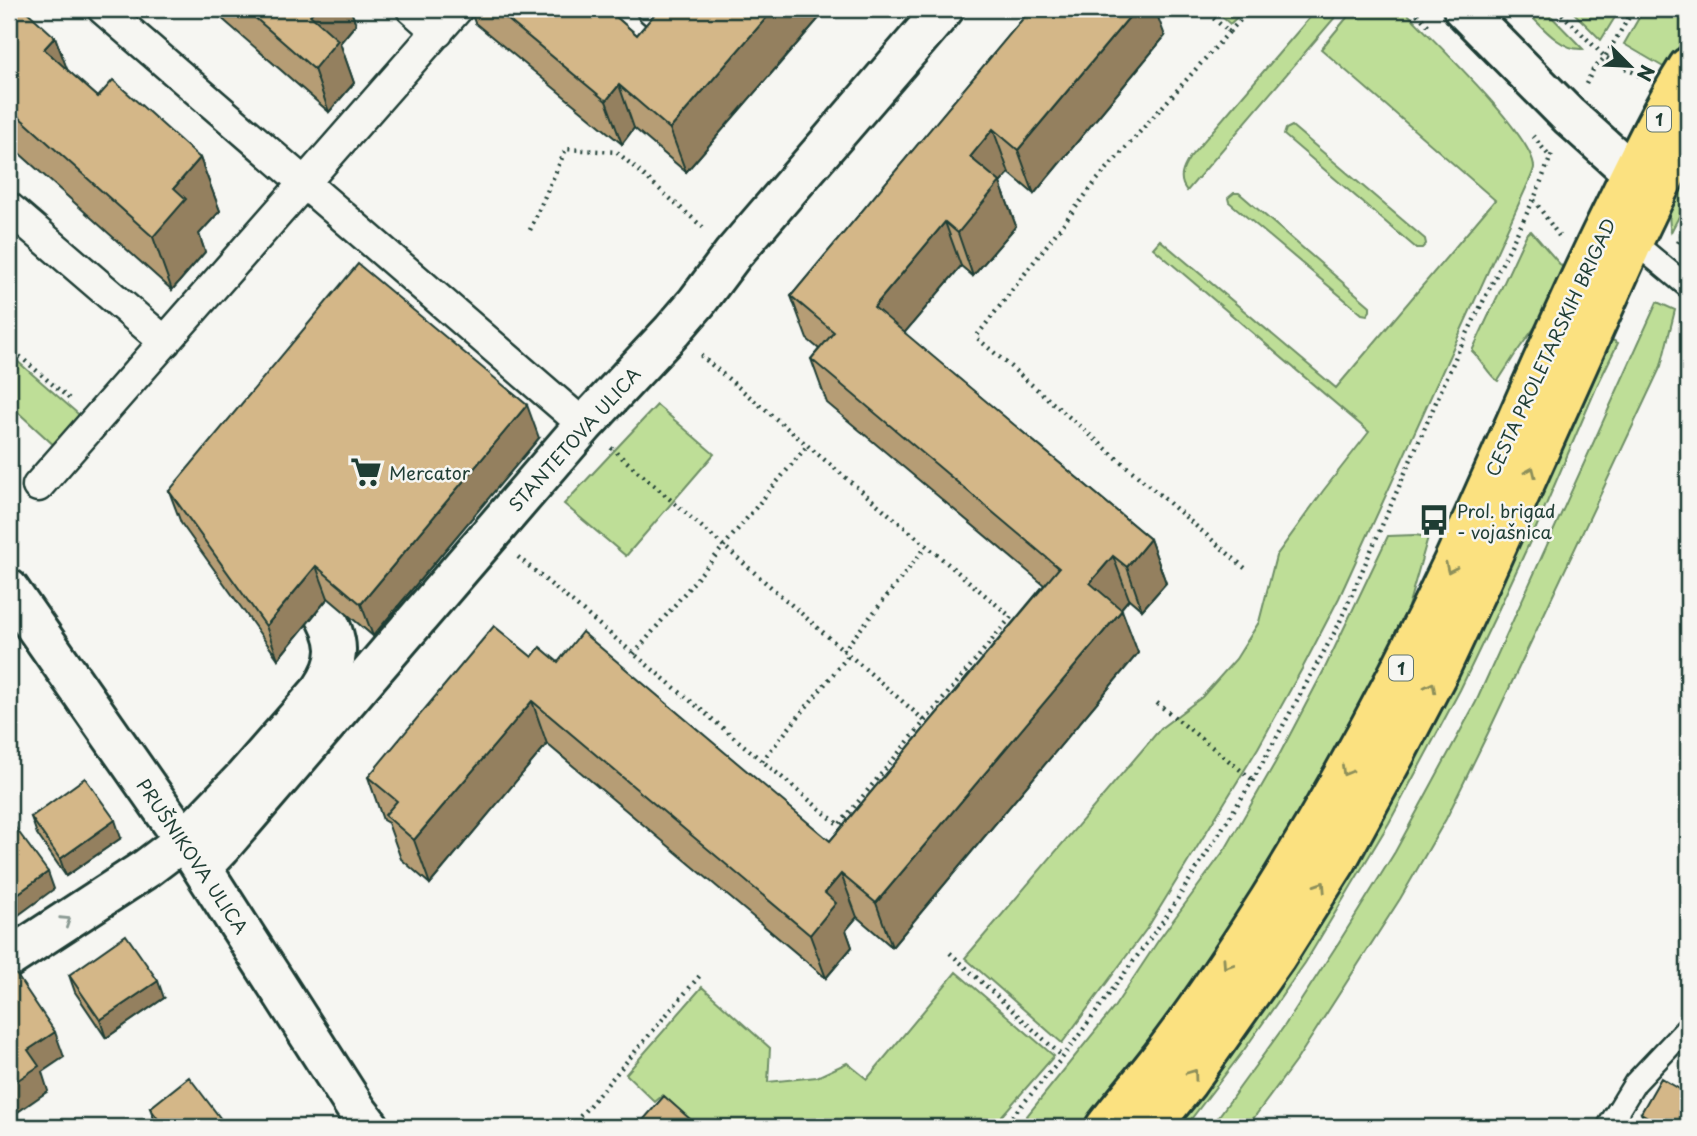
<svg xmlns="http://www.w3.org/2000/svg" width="1697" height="1136" font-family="'Playpen Sans',sans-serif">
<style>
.green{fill:#bede97;stroke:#6e8e66;stroke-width:2}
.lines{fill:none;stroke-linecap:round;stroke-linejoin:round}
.service-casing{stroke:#1f3d34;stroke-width:26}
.pedestrian-casing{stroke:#1f3d34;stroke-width:35}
.minor-casing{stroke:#1f3d34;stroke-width:44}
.tertiary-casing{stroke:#1f3d34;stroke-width:44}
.primary-casing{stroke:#1f3d34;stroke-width:44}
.path{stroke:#1f3d34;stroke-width:4.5;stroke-dasharray:2 5;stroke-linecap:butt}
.service{stroke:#f6f6f2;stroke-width:21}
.pedestrian{stroke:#f6f6f2;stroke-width:30}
.minor{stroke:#f6f6f2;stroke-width:38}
.tertiary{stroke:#f6f6f2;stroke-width:38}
.primary{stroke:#fbe180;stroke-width:38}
.wall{fill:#b69d75;stroke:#1f3d34;stroke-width:2}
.shaded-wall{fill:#94805f;stroke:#1f3d34;stroke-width:2}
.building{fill:#d4b788;stroke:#1f3d34;stroke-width:2}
.oneway{stroke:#8d8f5a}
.oneway2{stroke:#8a9a93}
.labels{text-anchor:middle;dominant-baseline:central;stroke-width:5;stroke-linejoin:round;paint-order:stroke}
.shield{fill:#f6f6f2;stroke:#60746d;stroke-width:2}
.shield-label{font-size:16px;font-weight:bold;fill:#1f3d34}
.street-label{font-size:18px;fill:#1f3d34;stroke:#f6f6f2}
.poi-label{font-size:18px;fill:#1f3d34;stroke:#f6f6f2;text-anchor:start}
</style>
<rect width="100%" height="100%" fill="#f6f6f2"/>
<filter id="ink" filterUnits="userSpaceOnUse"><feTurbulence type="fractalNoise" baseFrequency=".0143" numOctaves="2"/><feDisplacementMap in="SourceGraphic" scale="14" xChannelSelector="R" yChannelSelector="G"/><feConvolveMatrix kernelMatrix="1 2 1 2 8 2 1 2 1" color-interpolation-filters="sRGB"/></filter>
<g filter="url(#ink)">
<path class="green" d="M1213 9H1246L1230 24Z
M1317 9H1342L1187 191C1177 179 1183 168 1190 157Z
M1354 9H1403C1428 35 1534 136 1534 167 1534 170 1532 174 1531 177L1339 598 1303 667 1258 748 1148 927 1062 1043 965 958 1161 728 1202 697 1236 659 1259 622 1276 556 1323 491 1369 432 1153 248 1160 240 1336 388 1495 200 1321 49Z
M1524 9H1544L1583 49C1560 51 1540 24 1524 9Z
M1570 9H1620L1601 40Z
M1644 9H1688V33L1665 68 1624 44Z
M1292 126 1425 239 1426 244 1422 248H1416L1284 135 1286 129Z
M1688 173V199L1671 232C1665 207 1677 194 1688 173Z
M1234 193H1239L1370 306V311L1367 315 1362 314 1229 202 1228 198Z
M1531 231 1564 269 1546 312 1516 353 1498 381C1490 377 1481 359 1472 351L1527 233Z
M1657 302 1675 310 1661 366 1488 733 1446 819 1400 899 1298 1058 1247 1127H1211L1285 1025 1339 942 1395 852 1434 780 1476 702Z
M1608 338 1618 343 1597 386 1533 535 1495 617 1460 690 1389 823 1305 963 1244 1050 1185 1127H1173Z
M9 354 84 419 57 448 9 404Z
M657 405 714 454 626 556 564 504Z
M1415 535 1428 537 1401 631 1355 721 1262 881 1150 1044 1085 1127H1018L1113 1009 1158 941 1226 848 1275 763 1324 670 1388 536Z
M956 972 1054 1056 992 1127H697L663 1095 655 1102 626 1074 702 987 770 1048 768 1082 817 1077 847 1063 867 1079Z"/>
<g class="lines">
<defs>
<path id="service" d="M1628 237 1688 287
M1608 1127 1635 1083 1688 1027"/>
<path id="pedestrian" d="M103 9 584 425
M412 9 438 32
M652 9 670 24 684 9
M9 208 165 342
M38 486 457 9"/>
<path id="minor" d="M9 589 184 840 357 1110 370 1127
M202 867 221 847 584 425 672 331 697 302 733 254 944 9
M9 958 147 868 184 840 243 779 321 690C342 659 340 639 321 608"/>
<path id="tertiary" d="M1463 9 1569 116 1656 194"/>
<path id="primary" d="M1105 1127C1122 1105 1141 1083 1158 1061 1198 1010 1234 955 1269 900 1337 791 1398 679 1453 562 1506 448 1553 331 1609 218 1634 167 1658 115 1688 67
M1151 1127 1187 1083 1276 957 1338 859 1396 753 1441 667 1482 579 1633 242 1656 194 1688 132"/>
</defs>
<use href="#service" class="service-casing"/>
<use href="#pedestrian" class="pedestrian-casing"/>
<use href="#minor" class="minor-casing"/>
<use href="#tertiary" class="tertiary-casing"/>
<use href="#primary" class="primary-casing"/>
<path class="path" d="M1203 9 1229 32 1251 9
M1412 9 1429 26
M1557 9 1605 57 1642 77
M1229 32 1097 180 976 337 1246 569
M1586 84 1593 70 1605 57 1634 9
M1533 136 1550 157
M1534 200 1559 236
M530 230 566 149 617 152 706 230
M1678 243 1688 224
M9 347 72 401
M611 448 925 721
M518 557 839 825 1011 617 699 354
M843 651 926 547
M634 654 807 446
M1157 703 1253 780
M762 761 848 656
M950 953 1063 1057
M571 1127 702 973
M1003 1127 1063 1057 1168 914 1253 780 1338 626 1457 354 1534 199 1553 151"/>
<use href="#service" class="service"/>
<use href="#pedestrian" class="pedestrian"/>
<use href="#minor" class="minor"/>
<use href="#tertiary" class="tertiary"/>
<use href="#primary" class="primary"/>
</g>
<path class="wall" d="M9 9 55 37 67 70 98 97 200 158 220 211 199 234 205 252 172 290 9 144Z
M211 9H350L356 24 340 43 354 83 329 112Z
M470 9H607L637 35 659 9H827L686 172 634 128 622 144 475 23Z
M1031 9 1165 36 1034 194 1009 173 1000 183 1016 226 973 276 961 266 904 333 1150 539 1166 583 1142 610 1129 599 1121 609 1138 653 892 947 857 917 846 930 852 947 826 978 547 744 430 884 401 859 388 823 383 820 368 777 532 657 558 662 830 841 1044 585 827 403 811 359 819 349 807 339 791 296Z
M539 438 373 636 328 598 278 659 181 523 169 491Z
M31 817 121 838 66 876 37 834Z
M69 975 164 998 106 1038 75 992Z
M150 1108 227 1127H157Z
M1641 1113 1688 1127H1646Z"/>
<path class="shaded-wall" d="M316 9H350L356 24 340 43 354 83 329 112 314 69 310 15Z
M774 9H827L686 172 670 129Z
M1136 9H1155L1165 36 1034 194 1018 150Z
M55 37 75 90 44 49Z
M619 85 634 128 622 144 606 101Z
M993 129 1009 173 1000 183 1016 226 973 276 958 233 970 157Z
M200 158 220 211 199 234 205 252 172 290 153 237 174 188Z
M945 222 961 266 890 350 874 307Z
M527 405 539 438 373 636 361 604Z
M1150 539 1166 583 1142 610 1127 567Z
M1113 556 1129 599 1106 626 1090 583Z
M316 566 328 598 278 659 266 626Z
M1122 610 1138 653 892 947 876 903Z
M532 701 547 744 430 884 414 840Z
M115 820 121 838 66 876 60 859Z
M48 872 54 889 9 922V900Z
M841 874 857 917 846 930 852 947 826 978 810 935 825 893Z
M158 981 164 998 106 1038 100 1020Z
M55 1032 64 1057 42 1072 48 1091 9 1118V1086L28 1050Z"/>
<path class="building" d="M9 9H24L55 37 44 49 98 97 113 80 200 158 174 188 186 199 153 237 9 108Z
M245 9H316L310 15 338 40 314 69Z
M495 9H607L637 35 659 9H774L670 129 619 85 606 101Z
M1031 9H1136L1018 150 993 129 970 157 1000 182 958 233 945 222 874 307 1150 539 1127 567 1113 556 1090 583 1122 610 876 903 841 874 825 893 836 903 810 935 532 701 414 840 385 815 397 801 368 777 494 626 532 657 540 647 558 662 582 632 830 841 1059 568 811 359 834 332 791 296Z
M358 264 527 405 361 604 316 566 266 626 169 491Z
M85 778 115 820 60 859 31 817Z
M9 819 48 872 9 900Z
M126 935 158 981 100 1020 69 975Z
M16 974 55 1032 28 1050 39 1066 9 1086V979Z
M189 1077 227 1127H164L150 1108Z
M1661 1078 1688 1094V1127H1665L1641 1113Z
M664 1096 699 1127H637Z"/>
<defs><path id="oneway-chevron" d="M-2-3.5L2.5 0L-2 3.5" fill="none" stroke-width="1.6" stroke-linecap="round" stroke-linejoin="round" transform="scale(1.75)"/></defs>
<g class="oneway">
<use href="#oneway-chevron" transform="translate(1531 472) rotate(-66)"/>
<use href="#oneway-chevron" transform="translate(1450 568) rotate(115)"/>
<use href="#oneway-chevron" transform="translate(1431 687) rotate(-63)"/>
<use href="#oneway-chevron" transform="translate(1346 771) rotate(120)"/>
<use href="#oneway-chevron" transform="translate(1321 886) rotate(-57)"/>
<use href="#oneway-chevron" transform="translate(1227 964) rotate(124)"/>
<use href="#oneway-chevron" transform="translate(1193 1074) rotate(-54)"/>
</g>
<use class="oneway2" href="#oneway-chevron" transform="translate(66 921) rotate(-33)"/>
</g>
<defs>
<symbol id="supermarket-bare" viewBox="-9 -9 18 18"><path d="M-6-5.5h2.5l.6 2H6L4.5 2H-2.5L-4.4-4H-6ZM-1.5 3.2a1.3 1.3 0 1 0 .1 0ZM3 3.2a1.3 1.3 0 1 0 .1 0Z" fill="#1f3d34" stroke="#f6f6f2" stroke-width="2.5" paint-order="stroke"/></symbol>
<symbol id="bus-bare" viewBox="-9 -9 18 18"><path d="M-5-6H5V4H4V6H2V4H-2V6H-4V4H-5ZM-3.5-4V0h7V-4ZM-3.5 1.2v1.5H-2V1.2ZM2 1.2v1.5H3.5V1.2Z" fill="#1f3d34" stroke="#f6f6f2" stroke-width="2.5" paint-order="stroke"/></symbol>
</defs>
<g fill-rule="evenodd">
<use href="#supermarket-bare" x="344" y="450" width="44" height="44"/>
<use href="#bus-bare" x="1412" y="498" width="44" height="44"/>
</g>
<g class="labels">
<g class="shield">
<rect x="1647" y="106.5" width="24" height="25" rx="5"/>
<rect x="1389" y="655.5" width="24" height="25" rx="5"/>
</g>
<g class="shield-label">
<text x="1659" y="119">1</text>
<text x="1401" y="668">1</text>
</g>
<g class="street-label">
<text transform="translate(1550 347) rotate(-65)">CESTA PROLETARSKIH BRIGAD</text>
<text transform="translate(574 439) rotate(-48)">STANTETOVA ULICA</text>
<text transform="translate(193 856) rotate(56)">PRUŠNIKOVA ULICA</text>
</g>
<g class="poi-label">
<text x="389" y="472">Mercator</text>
<text x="1457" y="510">Prol. brigad<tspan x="1457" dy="21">- vojašnica</tspan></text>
</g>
</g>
<rect width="1697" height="1136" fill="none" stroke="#f6f6f2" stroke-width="35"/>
<rect x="18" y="18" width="1662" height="1101" fill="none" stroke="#1f3d34" stroke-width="2.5" filter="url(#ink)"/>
<g transform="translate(1630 66) rotate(114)" stroke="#f6f6f2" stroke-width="5" paint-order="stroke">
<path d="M0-5L12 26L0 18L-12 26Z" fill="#1f3d34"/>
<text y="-10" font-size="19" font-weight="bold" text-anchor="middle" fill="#1f3d34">N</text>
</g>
</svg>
